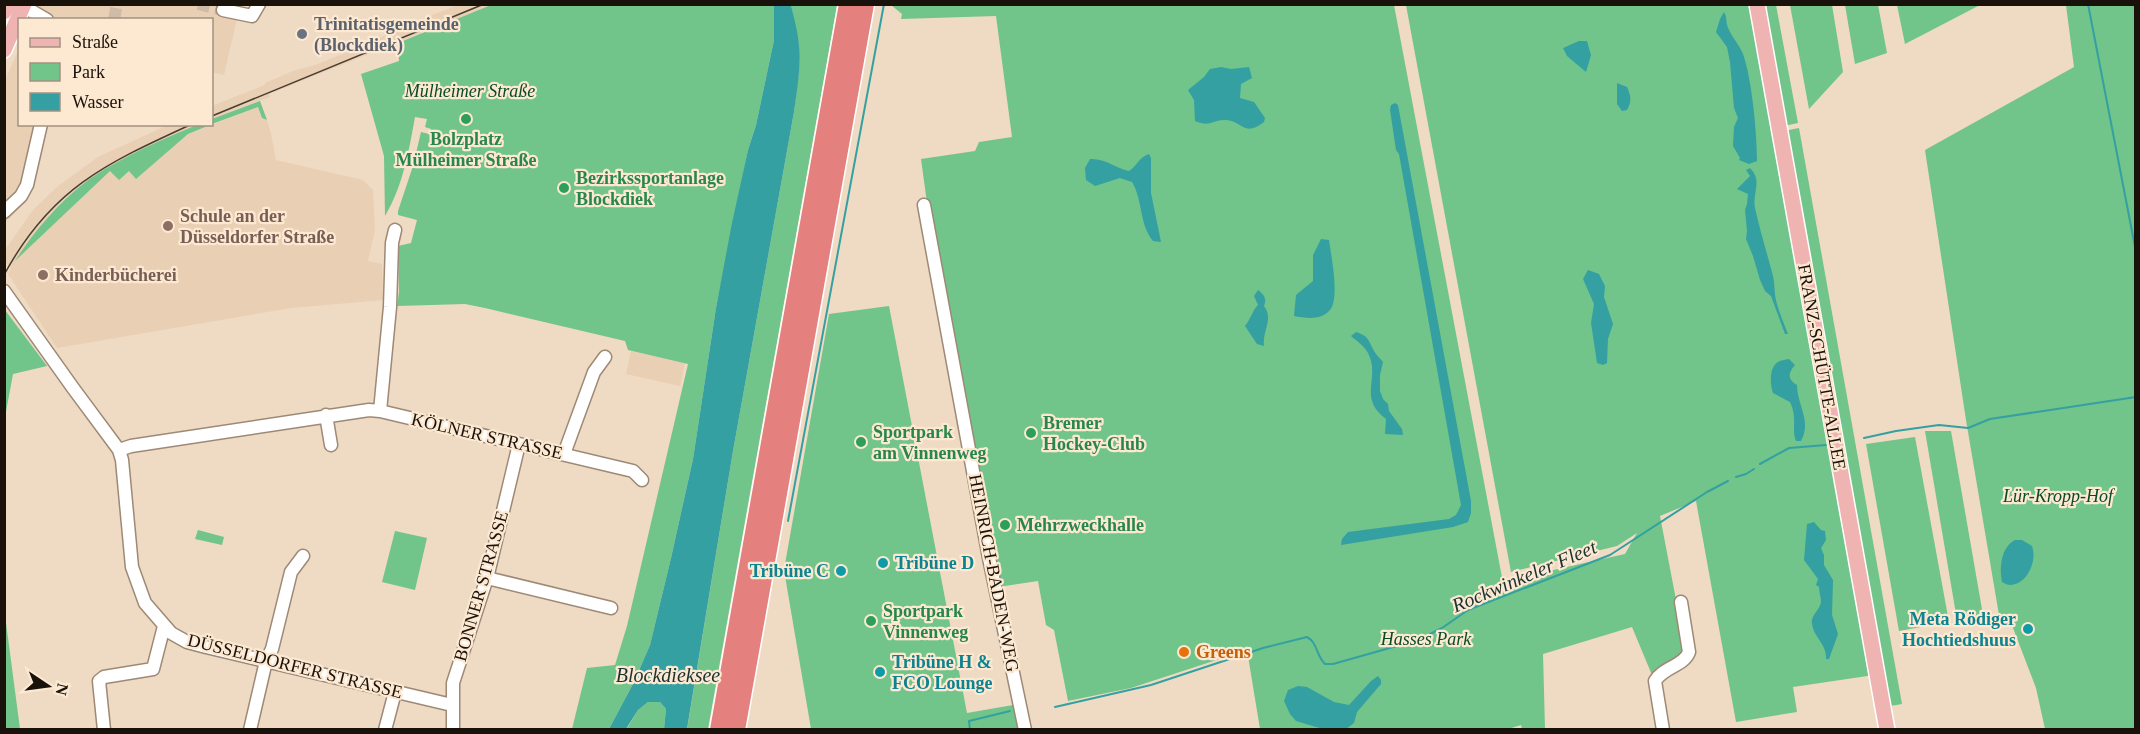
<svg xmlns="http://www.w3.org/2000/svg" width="2140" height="734" font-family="Georgia,serif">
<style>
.built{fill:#e9cfb3}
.green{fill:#71c48a}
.water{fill:#34a0a1}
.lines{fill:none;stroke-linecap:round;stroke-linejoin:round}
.stream{stroke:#34a0a1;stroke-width:2}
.minor-tunnel{stroke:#cfbca8;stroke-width:12;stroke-dasharray:12 6;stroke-linecap:butt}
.minor-casing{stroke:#9d8975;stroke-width:15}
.major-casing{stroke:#fff;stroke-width:18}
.highway-casing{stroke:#fff;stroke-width:21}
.minor{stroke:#fff;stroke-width:12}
.major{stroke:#efb3b2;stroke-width:15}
.highway{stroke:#e4817e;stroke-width:18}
.tram{stroke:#483e33;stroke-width:1.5}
.worship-dot{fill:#6b7280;stroke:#fde8d1;stroke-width:2}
.leisure-dot{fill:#2e9e5b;stroke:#fde8d1;stroke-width:2}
.education-dot{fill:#8d6e63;stroke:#fde8d1;stroke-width:2}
.culture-dot{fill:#0f9aa8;stroke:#fde8d1;stroke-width:2}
.food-dot{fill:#e8710a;stroke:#fde8d1;stroke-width:2}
.labels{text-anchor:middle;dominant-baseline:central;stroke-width:4.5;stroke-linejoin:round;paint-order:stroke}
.worship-label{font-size:18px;font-weight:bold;fill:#5b616d;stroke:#fde8d1;text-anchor:start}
.park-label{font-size:18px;font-style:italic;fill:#084b26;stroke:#fde8d1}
.leisure-label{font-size:18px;font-weight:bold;fill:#27864d;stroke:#fde8d1;text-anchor:start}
.education-label{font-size:18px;font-weight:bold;fill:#785e54;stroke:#fde8d1;text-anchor:start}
.street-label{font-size:18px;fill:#19120a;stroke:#fde8d1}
.culture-label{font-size:18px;font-weight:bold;fill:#0d838f;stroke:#fde8d1;text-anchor:start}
.food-label{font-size:18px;font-weight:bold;fill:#c56008;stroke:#fde8d1;text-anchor:start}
.water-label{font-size:20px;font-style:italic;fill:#1b3232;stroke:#fde8d1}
</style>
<rect width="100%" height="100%" fill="#efdac4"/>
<path class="built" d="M37 5H244L239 10 224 75 212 72V20H32Z
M458 5H491L269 94 270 97 212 119V106L265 85V83L293 71 315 65 365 45 409 24Z
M19 49 20 124 43 125 23 204 5 223V80Z
M258 107 262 118 267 120 271 134 276 160 363 180 373 190 375 230 368 261 382 264 383 300 291 308 57 348 8 274 11 268 5 261V250L33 210 57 187 98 157 168 125H199L151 145 92 177 17 259 110 171H129L136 178 188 134Z
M631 351 685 363 680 386 626 374Z"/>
<path class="green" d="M491 5H774V40L756 125 748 150 716 308 693 459 671 558 650 645 634 682 609 729H572L587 668 615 665 627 626 688 364 628 350 625 341 485 308 465 304 397 306 399 292 398 246 411 243 417 220 398 215V211L413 166 421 132 429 134 431 129 425 127 427 119 415 117C409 150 403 186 385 216L384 156 361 74 399 61 398 43Z
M791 5H837L708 729 687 730 733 451 794 112 799 70V47Z
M891 5H1394L1504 588 1540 579V573L1625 554 1637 533 1617 546 1511 572 1406 5H1753L1874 675 1793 687 1797 712 1736 722 1696 501 1660 516 1686 652 1682 658 1652 675 1632 627 1543 654 1545 729H1522L1521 725 1505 730 1260 729 1247 650 1131 688 1068 701 1054 630 1046 625 1038 581 998 587 933 247 921 159 975 151 979 142 1012 137 996 16 901 19 902 14Z
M1761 5H1776L1798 123 1784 126Z
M1790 5H1832L1843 72 1809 109Z
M1845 5H1878L1887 53 1855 64Z
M1897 5V4L1980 5 1905 44Z
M2066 5H2135L2136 609 2134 611 2136 615 2135 729H2045L2036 688 2008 615H1999L1966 420 1925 150 2074 67Z
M260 101 267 120 262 118 258 107 212 124V119Z
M199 124 210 125 188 134 136 179 129 171 119 180 110 171 15 261C35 230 63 197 94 176 126 155 163 139 199 124Z
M1799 128 1902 704 1890 706 1784 131Z
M889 306 967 713 1013 705 1015 706 1020 729H811L784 570 829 314Z
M5 310 47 366 13 374 5 417Z
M1925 431H1951L1983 615 1957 620Z
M1915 437 1949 622 1899 631 1866 444Z
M198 530 224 537 222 545 195 539Z
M395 531 427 538 415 590 382 582Z
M5 615 20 729H5Z
M648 702H660L666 709 664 729 626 730 638 710Z"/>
<path class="water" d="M774 5H791C794 18 798 32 799 46 801 68 797 90 794 112L733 451 687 729H664L666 709 660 702H648L638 710 626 729H609L634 682 650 645 671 558 693 459 716 308 732 223 748 150 756 125 774 40Z
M1724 12C1727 17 1726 20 1727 25 1730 35 1739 44 1743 54 1752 79 1757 134 1757 161L1749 164 1739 160 1740 158 1733 146 1734 127 1738 118 1734 108 1730 62 1727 47 1716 32 1720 19Z
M1579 41H1587L1591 55 1586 72 1567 56 1563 48Z
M1221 67 1231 69 1249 67 1252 78 1241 84 1240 98 1254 102 1265 118 1264 122C1243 138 1243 120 1224 120 1210 121 1210 127 1195 121L1194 100 1188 90 1204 77 1210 69Z
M1617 83 1627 87C1631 96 1632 101 1627 110L1622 111 1617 104Z
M1395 103 1398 105 1471 501V513L1468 522 1453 527 1341 545 1342 539 1348 532 1449 519 1456 515 1461 505 1399 154 1396 150 1390 110 1391 105Z
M1149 154 1151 158V193L1161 242 1153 241C1139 224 1143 200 1132 182L1120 178 1095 186 1086 180 1085 168 1090 159C1105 158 1115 168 1129 171 1137 166 1139 157 1149 154Z
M1750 168C1763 181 1752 193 1755 208 1760 231 1767 253 1773 276 1775 285 1774 295 1777 304 1779 312 1785 326 1788 334H1785L1771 296 1765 291 1760 280 1753 256 1746 239 1747 231 1745 210 1747 204 1748 194 1737 189 1750 176 1746 170Z
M1321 239 1329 240C1331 255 1340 298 1330 310 1321 321 1305 318 1294 316L1296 295 1313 281V255Z
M1588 270 1599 274 1605 286 1604 297 1613 324 1608 339 1607 363 1603 365 1597 363 1591 323 1594 304 1583 279Z
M1258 290C1264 295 1267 298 1264 306 1274 319 1262 331 1264 346L1257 344 1245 326C1251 319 1252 311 1258 305L1254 296Z
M1356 332C1368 336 1368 339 1373 349 1375 354 1380 358 1383 362L1380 375V391L1383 399 1388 404 1389 411 1402 429 1403 435 1385 434 1386 419C1357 398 1381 378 1368 353 1364 346 1357 341 1351 336Z
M1789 359 1795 365C1788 373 1787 379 1797 385 1797 405 1812 421 1801 441H1796C1791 429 1798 419 1790 402L1773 393C1770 385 1769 367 1778 362 1781 360 1785 360 1789 359Z
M1814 522 1821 530 1825 531 1826 540 1821 548 1824 555V565L1833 580 1832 615 1838 634 1829 659H1826C1827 644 1814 638 1812 624 1810 616 1820 610 1821 602 1821 597 1819 592 1819 587L1816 585 1818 579 1804 560 1807 524Z
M2015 540H2022L2032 546C2039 566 2020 594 2002 582 1999 568 2001 547 2015 540Z
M1378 676 1381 680V684L1357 712 1354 723 1346 729H1323L1296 721 1290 714 1284 701 1288 690 1298 686 1307 687 1334 702 1349 705 1371 681Z"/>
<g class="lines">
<path class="stream" d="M2088 4 2136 252
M1864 438 1896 431 1939 425 1968 428 1990 419 2136 397
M1760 464 1789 448 1826 445
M1736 477 1746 474 1754 469
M788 521 884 4
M1055 707 1151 685 1263 648 1307 637C1318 643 1316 656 1325 664H1333L1418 640 1442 628 1468 610 1610 555 1707 492 1728 481
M970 730 969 721 1010 711"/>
<path class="minor-tunnel" d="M198 4 223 10
M114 20 117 4"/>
<defs>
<path id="minor" d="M23 6 47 20
M223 10 252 16 259 4
M924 205 989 558 1025 730
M4 212 21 196 27 185 41 124
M4 291 73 388 119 450 122 460 132 567 145 603 171 633 187 642 206 647 452 705
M380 411 390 307 392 243 395 230
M326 415 331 445
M119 450 131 446 369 410 380 411 633 471 642 480
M564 454 594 372 605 357
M487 578 611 608
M104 730 99 681 104 677 153 669 164 626
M250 730 266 661 272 649 291 572 303 556
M385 730 395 692
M453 730V683L487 578 519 444
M1663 730 1655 681C1663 667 1684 666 1689 652L1681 602"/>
<path id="major" d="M1757 4 1887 730
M4 12 8 4
M4 50 24 4"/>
<path id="highway" d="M719 730 848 4
M736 730 865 4"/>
</defs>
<use href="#minor" class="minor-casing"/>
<use href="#major" class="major-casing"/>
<use href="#highway" class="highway-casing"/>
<use href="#minor" class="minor"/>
<use href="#major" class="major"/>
<use href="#highway" class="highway"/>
<path class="tram" d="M212 116 484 4
M4 275C51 188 107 163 192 124"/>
</g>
<circle class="worship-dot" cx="302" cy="34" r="6"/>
<g class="leisure-dot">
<circle cx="466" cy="119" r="6"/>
<circle cx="564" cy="188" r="6"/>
<circle cx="1031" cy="433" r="6"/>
<circle cx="861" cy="442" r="6"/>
<circle cx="1005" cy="525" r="6"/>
<circle cx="871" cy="621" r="6"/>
</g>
<g class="education-dot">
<circle cx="168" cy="226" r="6"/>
<circle cx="43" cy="275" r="6"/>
</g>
<g class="culture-dot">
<circle cx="883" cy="563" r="6"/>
<circle cx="841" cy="571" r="6"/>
<circle cx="2028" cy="629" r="6"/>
<circle cx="880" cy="672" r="6"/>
</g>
<circle class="food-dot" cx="1184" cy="652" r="6"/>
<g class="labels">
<g class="worship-label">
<text x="314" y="24">Trinitatisgemeinde<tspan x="314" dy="21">(Blockdiek)</tspan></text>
</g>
<g class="park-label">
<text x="470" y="91">Mülheimer Straße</text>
<text x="2058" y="496">Lür-Kropp-Hof</text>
<text x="1426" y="639">Hasses Park</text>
</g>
<g class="leisure-label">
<text x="466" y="139" text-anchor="middle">Bolzplatz<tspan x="466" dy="21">Mülheimer Straße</tspan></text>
<text x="576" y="178">Bezirkssportanlage<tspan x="576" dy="21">Blockdiek</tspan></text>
<text x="1043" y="423">Bremer<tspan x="1043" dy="21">Hockey-Club</tspan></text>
<text x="873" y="432">Sportpark<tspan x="873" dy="21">am Vinnenweg</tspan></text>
<text x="1017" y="525">Mehrzweckhalle</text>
<text x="883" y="611">Sportpark<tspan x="883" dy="21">Vinnenweg</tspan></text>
</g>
<g class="education-label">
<text x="180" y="216">Schule an der<tspan x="180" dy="21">Düsseldorfer Straße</tspan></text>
<text x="55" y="275">Kinderbücherei</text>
</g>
<g class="street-label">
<text transform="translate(1822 367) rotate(80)">FRANZ-SCHÜTTE-ALLEE</text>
<text transform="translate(487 436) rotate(13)">KÖLNER STRASSE</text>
<text transform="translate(994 573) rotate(79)">HEINRICH-BADEN-WEG</text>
<text transform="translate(481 586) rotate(-74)">BONNER STRASSE</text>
<text transform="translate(295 666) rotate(14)">DÜSSELDORFER STRASSE</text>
</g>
<g class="culture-label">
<text x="895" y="563">Tribüne D</text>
<text x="829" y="571" text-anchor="end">Tribüne C</text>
<text x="2016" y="619" text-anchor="end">Meta Rödiger<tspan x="2016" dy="21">Hochtiedshuus</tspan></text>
<text x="892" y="662">Tribüne H &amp;<tspan x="892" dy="21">FCO Lounge</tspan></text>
</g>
<g class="food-label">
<text x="1196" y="652">Greens</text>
</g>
<g class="water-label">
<text transform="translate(1524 576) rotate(-23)">Rockwinkeler Fleet</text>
<text x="668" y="675">Blockdieksee</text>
</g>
</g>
<rect width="2140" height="734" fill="none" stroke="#19120a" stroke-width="12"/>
<rect x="18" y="18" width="195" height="108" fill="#fde8d1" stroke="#a29281" stroke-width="1.5"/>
<rect x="30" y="38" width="30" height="9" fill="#efb3b2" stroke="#a29281" stroke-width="1.5"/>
<text x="72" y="48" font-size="18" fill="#19120a">Straße</text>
<rect x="30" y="63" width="30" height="18" fill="#71c48a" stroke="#a29281" stroke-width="1.5"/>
<text x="72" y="78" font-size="18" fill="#19120a">Park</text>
<rect x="30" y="93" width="30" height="18" fill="#34a0a1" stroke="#a29281" stroke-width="1.5"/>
<text x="72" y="108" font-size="18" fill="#19120a">Wasser</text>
<g transform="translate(48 686) rotate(103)" stroke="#fde8d1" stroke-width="4.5" paint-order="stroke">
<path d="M0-4.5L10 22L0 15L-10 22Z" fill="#19120a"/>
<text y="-9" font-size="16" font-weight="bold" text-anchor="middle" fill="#19120a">N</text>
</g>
</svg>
